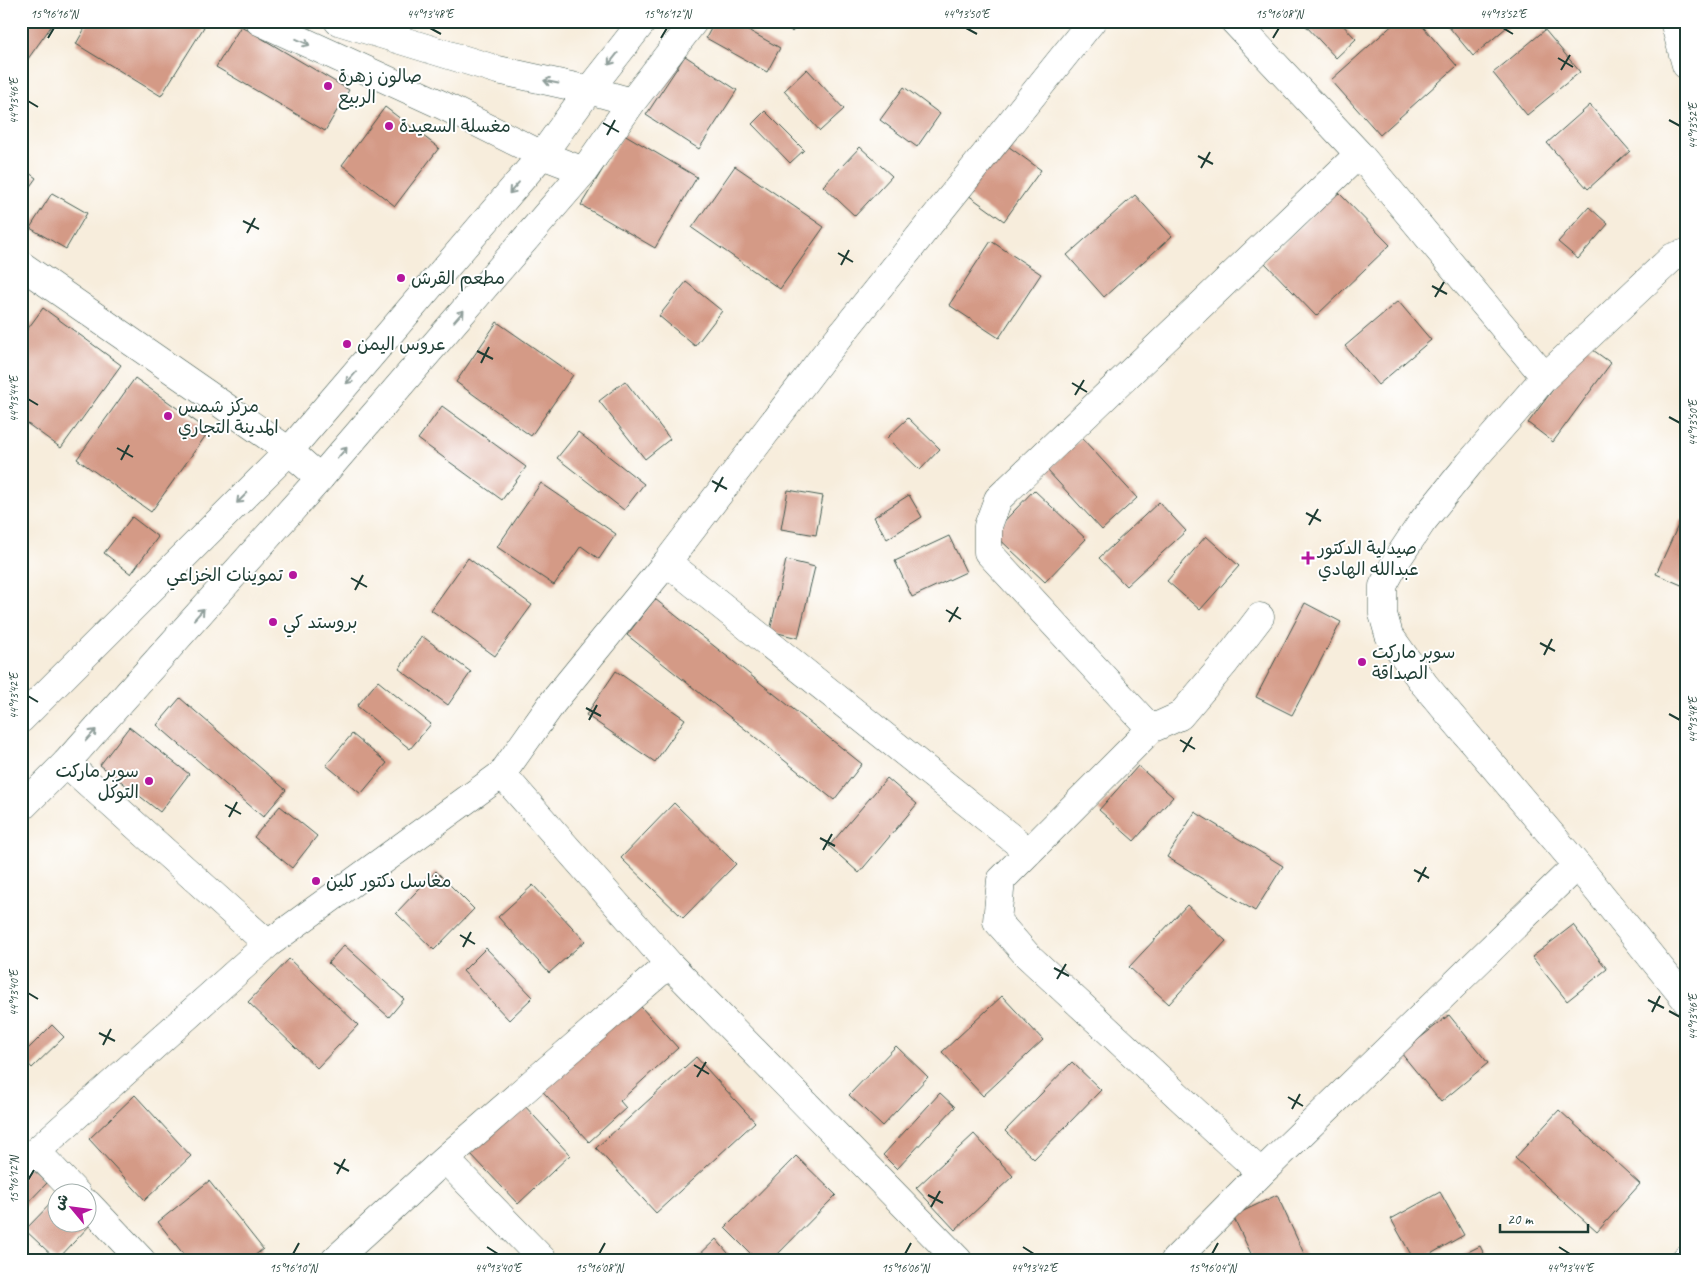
<svg xmlns="http://www.w3.org/2000/svg" width="1707" height="1281" font-family="Caveat,'Playpen Sans Arabic',sans-serif">
<style>
.building{fill:#d49a86}
.lines{fill:none;stroke-linecap:round;stroke-linejoin:round}
.street-casing{stroke:#3f574d;stroke-width:29}
.secondary-casing{stroke:#3f574d;stroke-width:29}
.street{stroke:#fff;stroke-width:28}
.secondary{stroke:#fff;stroke-width:28}
.oneway{stroke:#8f9e9a}
.ticks{fill:none;stroke:#1f3d34;stroke-width:2}
.poi-dot{fill:#b5179e;stroke:#fff;stroke-width:2}
.labels{text-anchor:middle;dominant-baseline:central;stroke-width:4;stroke-linejoin:round;paint-order:stroke}
.poi-label{font-size:18px;fill:#1f3d34;stroke:#fff;text-anchor:start}
.neatline{fill:none;stroke:#1f3d34;stroke-width:2}
.ticks-label{font-size:12px;text-anchor:middle;fill:#1f3d34}
</style>
<rect width="100%" height="100%" fill="#fff"/>
<filter id="ink" filterUnits="userSpaceOnUse"><feTurbulence type="fractalNoise" baseFrequency=".02" numOctaves="2"/><feDisplacementMap in="SourceGraphic" scale="10" xChannelSelector="R" yChannelSelector="G"/><feConvolveMatrix kernelMatrix="1 2 1 2 8 2 1 2 1" color-interpolation-filters="sRGB"/></filter>
<filter id="wash" filterUnits="userSpaceOnUse"><feTurbulence type="fractalNoise" baseFrequency=".0096" numOctaves="4" result="noise"/><feDisplacementMap in="SourceGraphic" scale="20" xChannelSelector="R" yChannelSelector="G"/><feGaussianBlur stdDeviation="1.12" result="paint"/><feColorMatrix in="noise" values="0 0 0 0 0 0 0 0 0 0 0 0 0 0 0 0 0 1.4 0 .05"/><feComposite in="paint" operator="in"/></filter>
<g filter="url(#wash)">
<rect width="100%" height="100%" fill="#f7eddc"/>
<g id="blocks">
<path class="building" d="M21 21H55L25 63 21 60Z
M89 21H195L204 27 161 96 76 44Z
M715 21H732L780 48 767 72 706 38Z
M781 21H802L792 32Z
M1309 21H1339L1356 39 1336 58 1305 25Z
M1397 21H1418L1457 66 1380 135 1331 80Z
M1444 21H1514L1473 56Z
M241 26 349 90 325 131 216 67Z
M1545 30 1580 72 1527 115 1493 73Z
M685 56 737 90 699 149 646 115Z
M807 69 844 109 820 131 784 91Z
M904 87 940 114 917 147 880 120Z
M1590 105 1630 151 1588 189 1547 143Z
M385 107 439 148 395 206 342 165Z
M765 111 804 150 790 163 752 124Z
M624 134 697 177 655 248 581 205Z
M994 136 1041 170 1004 221 957 187Z
M860 147 892 176 855 216 823 186Z
M735 166 824 227 780 289 692 228Z
M21 167 36 178 21 199Z
M1337 191 1390 245 1316 316 1264 262Z
M52 193 87 213 66 249 30 228Z
M1135 195 1172 236 1104 297 1067 255Z
M1589 207 1608 224 1578 259 1558 242Z
M991 241 1041 274 999 338 949 305Z
M686 282 722 311 695 346 659 316Z
M1398 301 1431 340 1378 385 1345 346Z
M43 308 121 365 61 448 21 419V338Z
M497 322 573 375 531 436 456 382Z
M1586 345 1611 363 1553 442 1528 423Z
M135 378 209 431 151 512 77 459Z
M625 381 670 439 645 459 599 401Z
M442 406 526 467 502 500 418 439Z
M908 418 940 449 920 470 887 438Z
M578 432 644 484 624 510 557 458Z
M1082 438 1137 498 1102 530 1047 470Z
M541 483 616 534 599 559 581 546 554 585 497 547Z
M788 490 823 496 816 535 781 529Z
M1034 490 1086 539 1045 582 993 533Z
M909 495 922 517 887 539 874 517Z
M1159 502 1186 531 1126 586 1099 558Z
M132 517 158 537 131 574 104 553Z
M1681 519 1686 521V587L1656 574Z
M949 536 966 572 912 597 895 561Z
M1206 536 1239 566 1200 610 1167 581Z
M468 558 532 605 495 656 431 610Z
M786 560 815 567 798 638 770 631Z
M655 599 862 764 834 800 627 635Z
M1305 603 1341 622 1292 715 1256 697Z
M422 636 471 672 448 705 399 669Z
M616 671 685 719 655 762 586 715Z
M378 681 431 724 410 749 357 706Z
M180 698 286 790 263 817 157 725Z
M129 727 189 774 160 812 100 765Z
M352 734 387 763 361 794 326 765Z
M1138 766 1173 797 1134 841 1099 810Z
M887 778 917 804 859 873 829 846Z
M674 803 736 864 683 918 621 858Z
M280 806 317 836 292 868 254 837Z
M1195 812 1283 866 1255 911 1167 857Z
M436 871 474 909 434 950 396 913Z
M533 885 585 941 549 973 498 917Z
M1187 905 1226 941 1169 1004 1129 967Z
M1573 925 1607 969 1567 1001 1532 957Z
M344 945 404 999 389 1017 328 963Z
M486 948 533 997 509 1020 463 971Z
M289 959 358 1025 317 1068 248 1002Z
M1002 996 1043 1040 983 1096 942 1052Z
M633 998 678 1048 620 1101 626 1108 589 1142 536 1084Z
M1449 1015 1488 1063 1441 1102 1401 1053Z
M52 1025 64 1037 32 1068 21 1056Z
M896 1046 928 1077 882 1126 849 1095Z
M696 1057 755 1122 656 1213 596 1148Z
M1072 1062 1101 1090 1034 1159 1005 1131Z
M940 1093 955 1107 897 1169 883 1155Z
M135 1095 191 1156 145 1200 89 1139Z
M523 1104 570 1155 518 1204 470 1153Z
M1559 1110 1640 1184 1597 1232 1515 1158Z
M974 1134 1013 1176 955 1230 916 1188Z
M796 1156 836 1195 772 1260H757L725 1228Z
M21 1158 47 1183 21 1210Z
M209 1181 263 1249 249 1260H188L158 1222Z
M1440 1192 1464 1235 1420 1260H1414L1391 1219Z
M1277 1195 1306 1258 1302 1260H1254L1233 1216Z
M58 1196V1224H88V1221L91 1224 57 1260 25 1230Z
M716 1239 734 1260H694Z
M1480 1246 1487 1260H1452Z"/>
</g>
</g>
<g filter="url(#ink)">
<use href="#blocks" fill-opacity="0" stroke="#3f574d" stroke-width="1"/>
<g class="lines">
<defs>
<path id="street" d="M1234 21 1359 154 1545 377
M1674 21 1686 65
M1686 253 1673 257 1545 377 1469 464 1422 522 1398 558 1383 586V614L1389 635 1424 684 1577 865 1686 1000
M21 265 289 451 320 478
M667 562 1029 852
M1260 617 1224 664 1180 716 1151 729 1001 880 997 921 1027 955 1261 1173
M1151 729 988 552V526L998 499 1359 154
M66 763 268 944
M502 774 669 964 958 1260
M37 1152 77 1194
M445 1159 543 1260
M21 1165 268 944 502 774 553 702 667 562 823 357 1092 21
M88 1204 141 1260
M335 1260 445 1159 669 964
M1175 1260 1261 1173 1577 865
M1685 1260 1686 1259"/>
<path id="secondary" d="M259 21 442 105 542 155 584 171
M338 21 498 70 589 90 632 102
M21 719 289 451 542 155 589 90 643 21
M21 808 66 763 320 478 584 171 632 102 694 21"/>
</defs>
<use href="#street" class="street-casing"/>
<use href="#secondary" class="secondary-casing"/>
<use href="#street" class="street"/>
<use href="#secondary" class="secondary"/>
</g>
<defs><path id="oneway-shaft" d="M-6 0H5M1.5-3L5.5 0L1.5 3" fill="none" stroke-width="1.6" stroke-linecap="round" stroke-linejoin="round" transform="scale(1.25)"/></defs>
<g class="oneway">
<use href="#oneway-shaft" transform="translate(303 42) rotate(25)"/>
<use href="#oneway-shaft" transform="translate(613 59) rotate(128)"/>
<use href="#oneway-shaft" transform="translate(551 82) rotate(-168)"/>
<use href="#oneway-shaft" transform="translate(514 188) rotate(131)"/>
<use href="#oneway-shaft" transform="translate(459 316) rotate(-49)"/>
<use href="#oneway-shaft" transform="translate(351 378) rotate(131)"/>
<use href="#oneway-shaft" transform="translate(342 453) rotate(-49)"/>
<use href="#oneway-shaft" transform="translate(242 498) rotate(135)"/>
<use href="#oneway-shaft" transform="translate(199 614) rotate(-48)"/>
<use href="#oneway-shaft" transform="translate(91 735) rotate(-48)"/>
</g>
</g>
<path class="ticks" d="M430 28 441 34M966 28 977 34M1503 28 1513 34M48 38 54 28M661 38 667 28M1273 38 1279 28M1558 58 1573 67M1561 70 1570 55M28 101 38 107M1669 120 1680 126M603 123 619 132M607 135 615 120M1198 156 1213 164M1201 168 1210 152M243 221 259 229M247 233 255 218M838 253 853 262M841 265 849 250M1432 286 1447 294M1435 297 1444 282M477 351 493 359M481 363 489 347M1072 383 1087 392M1075 395 1084 380M28 399 38 405M1669 417 1680 423M117 448 133 457M121 460 129 445M712 481 727 489M715 492 723 477M1306 513 1321 521M1309 525 1318 509M351 578 367 587M355 590 363 575M946 610 961 619M949 622 958 607M1540 643 1555 651M1544 655 1552 639M28 696 38 702M586 708 601 716M1669 714 1680 720M589 720 597 705M1180 740 1195 749M1183 752 1192 737M225 805 241 814M229 817 237 802M820 838 835 846M823 850 832 834M1414 870 1429 878M1418 882 1426 867M460 935 475 944M463 947 471 932M1054 968 1069 976M1057 979 1066 964M28 993 38 999M1648 1000 1664 1008M1669 1011 1680 1017M1652 1012 1660 996M99 1033 115 1041M103 1045 111 1029M694 1065 709 1074M697 1077 706 1062M1288 1097 1303 1106M1292 1109 1300 1094M334 1163 349 1171M337 1174 345 1159M28 1180 34 1170M928 1195 943 1203M931 1207 940 1191M487 1247 498 1254M1023 1247 1034 1254M1559 1247 1570 1254M293 1254 299 1243M599 1254 605 1243M905 1254 911 1243M1212 1254 1218 1243"/>
<g class="poi-dot">
<circle cx="328" cy="86" r="5"/>
<circle cx="389" cy="126" r="5"/>
<circle cx="401" cy="278" r="5"/>
<circle cx="347" cy="344" r="5"/>
<circle cx="168" cy="416" r="5"/>
<path d="M1305.5 550.5h5v5h5v5h-5v5h-5v-5h-5v-5h5z"/>
<circle cx="293" cy="575" r="5"/>
<circle cx="273" cy="622" r="5"/>
<circle cx="1362" cy="662" r="5"/>
<circle cx="149" cy="781" r="5"/>
<circle cx="316" cy="881" r="5"/>
</g>
<g class="labels">
<g class="poi-label">
<text x="338" y="76">صالون زهرة<tspan x="338" dy="21">الربيع</tspan></text>
<text x="399" y="126">مغسلة السعيدة</text>
<text x="411" y="278">مطعم القرش</text>
<text x="357" y="344">عروس اليمن</text>
<text x="178" y="406">مركز شمس<tspan x="178" dy="21">المدينة التجاري</tspan></text>
<text x="1318" y="548">صيدلية الدكتور<tspan x="1318" dy="21">عبدالله الهادي</tspan></text>
<text x="283" y="575" text-anchor="end">تموينات الخزاعي</text>
<text x="283" y="622">بروستد كي</text>
<text x="1372" y="652">سوبر ماركت<tspan x="1372" dy="21">الصداقة</tspan></text>
<text x="139" y="771" text-anchor="end">سوبر ماركت<tspan x="139" dy="21">التوكل</tspan></text>
<text x="326" y="881">مغاسل دكتور كلين</text>
</g>
</g>
<rect width="1707" height="1281" fill="none" stroke="#fff" stroke-width="55"/>
<g transform="translate(72 1208) rotate(299)"><circle r="24" fill="#ffffff" stroke="#a5b1ae"/>
<path d="M0-4L9 19L0 12L-9 19Z" fill="#b5179e"/>
<text y="-8" font-size="14" font-weight="bold" text-anchor="middle" fill="#1f3d34">ش</text>
</g>
<path d="M1500 1224v8h88v-8" fill="none" stroke="#1f3d34" stroke-width="2.5"/>
<text x="1507" y="1224" font-size="15" fill="#1f3d34" stroke="#ffffff" stroke-width="4" paint-order="stroke">20 m</text>
<rect x="28" y="28" width="1652" height="1226" class="neatline"/>
<g class="ticks-label">
<text x="54" y="18">15°16'16"N</text>
<text x="430" y="18">44°13'48"E</text>
<text x="667" y="18">15°16'12"N</text>
<text x="966" y="18">44°13'50"E</text>
<text x="1279" y="18">15°16'08"N</text>
<text x="1503" y="18">44°13'52"E</text>
<text transform="translate(14 101) rotate(-90)" y="4">44°13'46"E</text>
<text transform="translate(1693 126) rotate(-90)" y="4">44°13'52"E</text>
<text transform="translate(14 399) rotate(-90)" y="4">44°13'44"E</text>
<text transform="translate(1693 423) rotate(-90)" y="4">44°13'50"E</text>
<text transform="translate(14 696) rotate(-90)" y="4">44°13'42"E</text>
<text transform="translate(1693 720) rotate(-90)" y="4">44°13'48"E</text>
<text transform="translate(14 993) rotate(-90)" y="4">44°13'40"E</text>
<text transform="translate(1693 1017) rotate(-90)" y="4">44°13'46"E</text>
<text transform="translate(14 1180) rotate(-90)" y="4">15°16'12"N</text>
<text x="293" y="1272">15°16'10"N</text>
<text x="498" y="1272">44°13'40"E</text>
<text x="599" y="1272">15°16'08"N</text>
<text x="905" y="1272">15°16'06"N</text>
<text x="1034" y="1272">44°13'42"E</text>
<text x="1212" y="1272">15°16'04"N</text>
<text x="1570" y="1272">44°13'44"E</text>
</g>
</svg>
